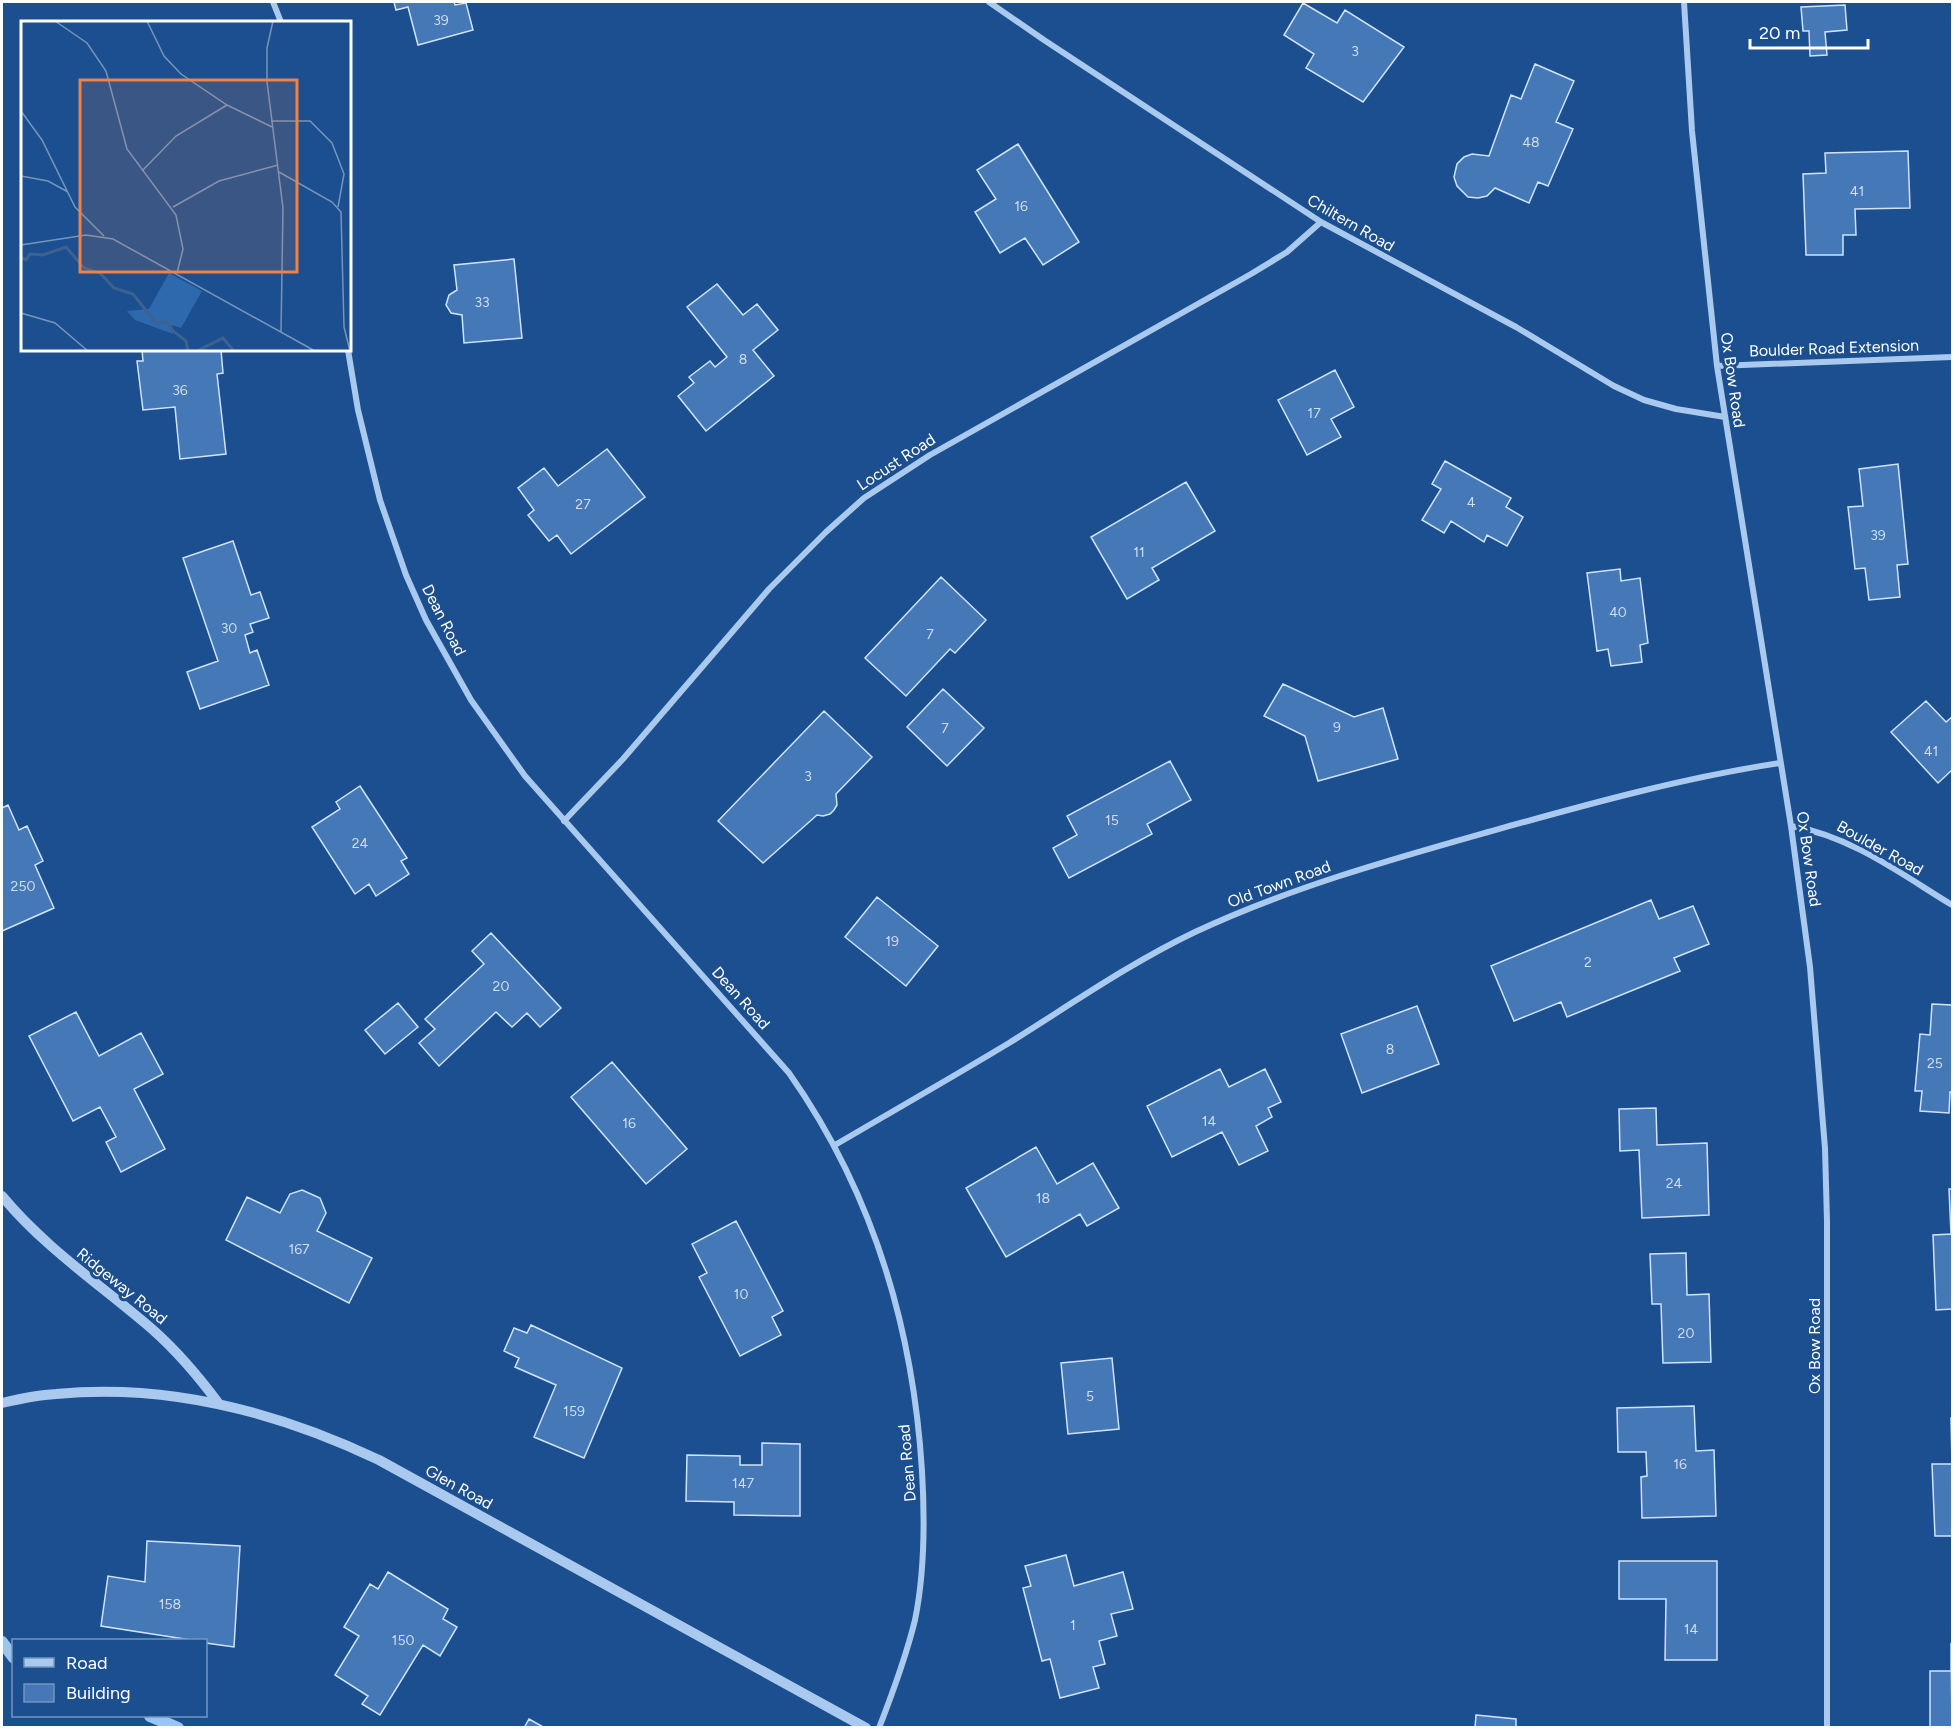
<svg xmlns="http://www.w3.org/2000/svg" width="1954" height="1729" font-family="Figtree,sans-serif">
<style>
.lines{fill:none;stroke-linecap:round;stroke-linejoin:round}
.stream{stroke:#9cc4f0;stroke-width:12}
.building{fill:#4478b7;stroke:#cfe3fa;stroke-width:1.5}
.minor{stroke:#a9c9ee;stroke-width:6}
.tertiary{stroke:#a9c9ee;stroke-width:10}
.labels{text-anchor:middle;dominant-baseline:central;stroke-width:6;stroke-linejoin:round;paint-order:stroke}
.number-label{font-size:14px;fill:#d0dded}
.street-label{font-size:16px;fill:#fff;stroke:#1b4f8f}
.inset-river{fill:none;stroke:#3c6290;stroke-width:3}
.inset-road{fill:none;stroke:#7695bc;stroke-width:1.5}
.view{fill:#ee8249;fill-opacity:0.15;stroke:#ee8249;stroke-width:3}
.inset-edge{fill:none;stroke:#fff;stroke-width:3}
</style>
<rect width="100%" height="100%" fill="#1b4f8f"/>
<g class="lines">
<path class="stream" d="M2 1642 14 1658
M150 1716 178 1728"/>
</g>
<path class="building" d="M394 2H454L455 5 466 3 473 30 418 45 408 7 396 10Z
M1303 3 1337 23 1345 10 1404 47 1363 102 1306 68 1314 54 1284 35Z
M1845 5 1847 30 1825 32 1827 55 1810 56 1809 31H1803L1801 7Z
M1535 64 1574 81 1556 122 1573 129 1548 186 1538 182 1529 203 1495 188 1487 196 1478 198 1468 197 1457 186 1454 177 1457 164 1464 157 1472 154 1489 156 1511 95 1521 99Z
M1018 144 1079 242 1043 265 1025 238 1000 253 975 212 996 199 977 170Z
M1908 151 1910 208 1855 209 1856 235H1843V255H1806L1803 174 1826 173 1825 153Z
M514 259 522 338 464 343 462 315 451 313 446 305 449 295 457 290 454 265Z
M717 284 743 315 757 304 778 330 753 350 774 376 706 431 678 396 694 383 689 377 710 361 715 367 727 357 687 307Z
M142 350H221L223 373 217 374 226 454 180 459 175 407 143 410 137 361H143Z
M1335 370 1354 407 1331 419 1341 437 1307 455 1278 400Z
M607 449 645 497 571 554 557 535 549 541 528 515 534 510 518 488 544 468 558 486Z
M1445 461 1511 498 1506 507 1523 517 1507 546 1487 535 1484 542 1451 521 1444 533 1422 520 1441 489 1432 484Z
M1898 464 1908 564 1897 565 1900 597 1869 600 1865 568 1855 569 1848 507 1863 506 1859 469Z
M1186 482 1215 531 1152 568 1159 580 1127 599 1091 537Z
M233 541 251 595 260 592 269 618 250 624 253 632 245 635 250 653 257 650 269 685 200 709 187 672 218 661 183 558Z
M1620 569 1621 581 1640 578 1648 643 1640 645 1642 662 1611 666 1608 649 1597 651 1587 573Z
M941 577 986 620 955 653 950 649 906 696 865 658Z
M1283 684 1354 717 1383 708 1398 759 1318 781 1305 736 1264 716Z
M943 689 984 728 947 766 907 727Z
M1926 701 1946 722 1952 717V770L1938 783 1891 732Z
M824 711 872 757 836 794 837 805 834 810 830 814 823 816 817 815 763 863 718 821Z
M1170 761 1191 800 1147 824 1152 834 1069 878 1053 848 1077 835 1067 816Z
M360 786 407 858 401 861 409 874 376 896 369 884 355 894 312 827 340 809 336 802Z
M8 805 19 830 27 826 43 861 35 865 54 908 2 931V808Z
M877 897 938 946 906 986 845 937Z
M1651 900 1659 919 1693 906 1709 944 1674 958 1680 971 1567 1017 1561 1002 1514 1021 1491 966Z
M491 933 561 1008 540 1027 527 1013 512 1027 496 1012 439 1066 419 1043 435 1029 425 1019 484 964 472 951Z
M398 1003 418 1027 385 1054 365 1030Z
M1932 1004 1952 1005V1092H1950L1949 1113 1920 1111 1922 1091H1915L1920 1034 1930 1035Z
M1417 1006 1439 1064 1362 1093 1341 1034Z
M76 1012 99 1056 141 1033 163 1074 134 1089 165 1149 121 1172 106 1142 116 1137 100 1107 73 1121 29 1036Z
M612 1062 687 1149 646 1184 571 1097Z
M1220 1069 1229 1087 1265 1069 1281 1102 1268 1108 1272 1117 1256 1126 1268 1151 1239 1165 1222 1132 1172 1157 1147 1106Z
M1656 1108 1657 1145 1707 1143 1709 1215 1642 1218 1639 1150 1620 1151 1619 1109Z
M1036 1147 1057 1184 1093 1163 1119 1208 1087 1226 1080 1214 1006 1257 966 1188Z
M1949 1189H1952V1309L1936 1310 1933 1235 1951 1234Z
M302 1190 320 1198 326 1213 317 1231 372 1258 349 1303 226 1240 247 1197 280 1213 290 1194Z
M736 1221 783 1311 772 1317 781 1335 740 1356 699 1277 707 1273 692 1244Z
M1686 1253 1687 1295 1709 1294 1711 1362 1663 1363 1661 1304H1652L1650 1254Z
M531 1325 622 1368 584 1458 534 1437 556 1385 515 1367 519 1358 504 1351 514 1328 527 1333Z
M1112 1358 1119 1429 1068 1434 1061 1363Z
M1694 1406 1696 1451 1714 1450 1716 1516 1642 1518 1641 1477 1647 1476 1646 1452H1618L1617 1408Z
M1951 1418H1952V1536H1935L1932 1464H1952Z
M762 1443 800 1444V1516L734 1515V1502L686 1501 687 1455 740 1456V1465H762Z
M147 1541 240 1546 234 1647 206 1643V1640H191L101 1626 108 1576 145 1582Z
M1066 1555 1074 1586 1123 1572 1133 1609 1111 1614 1117 1636 1099 1641 1105 1664 1093 1667 1099 1688 1060 1698 1050 1659 1042 1661 1023 1588 1031 1586 1025 1566Z
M1619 1561H1717V1660H1665L1666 1599H1619Z
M388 1572 448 1609 443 1619 457 1627 440 1656 423 1645 380 1715 362 1704 368 1696 335 1675 359 1636 344 1627 370 1584 378 1589Z
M1951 1643 1952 1728H1930V1671H1951Z
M1476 1715 1516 1719V1728H1475Z
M529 1719 545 1728H524Z"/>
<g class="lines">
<path class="minor" d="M273 2 281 22
M989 2 1044 40 1321 222 1516 327 1614 386 1644 400 1676 409 1725 417
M1684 2 1692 131 1717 366 1791 826 1810 967 1825 1148 1827 1221V1728
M348 350 358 410 380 500 406 575 426 620 471 700 525 776 789 1073C872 1191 913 1327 922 1471 925 1521 925 1571 915 1620 906 1657 893 1692 879 1728
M1717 366 1952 357
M564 821 623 759 769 589 826 532 864 498 930 455 1251 274 1287 252 1321 222
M1791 826C1851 836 1901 874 1952 905
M835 1145C893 1111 951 1078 1009 1043 1070 1005 1130 963 1195 932 1289 888 1389 860 1488 832 1585 805 1681 778 1780 763"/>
<path class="tertiary" d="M2 1196C45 1248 101 1285 152 1329 177 1351 199 1377 219 1404
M2 1403C19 1399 38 1395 56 1394 168 1383 278 1412 379 1460L866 1728"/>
</g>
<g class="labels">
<g class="number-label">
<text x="441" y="20">39</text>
<text x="1355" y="51">3</text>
<text x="1531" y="142">48</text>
<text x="1857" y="191">41</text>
<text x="1021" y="206">16</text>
<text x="482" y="302">33</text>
<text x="743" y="359">8</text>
<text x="180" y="390">36</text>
<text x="1314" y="413">17</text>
<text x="1471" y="502">4</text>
<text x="583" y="504">27</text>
<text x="1878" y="535">39</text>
<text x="1139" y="552">11</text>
<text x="1618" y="612">40</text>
<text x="229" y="628">30</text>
<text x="930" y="634">7</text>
<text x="1337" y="727">9</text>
<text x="945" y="728">7</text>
<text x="1931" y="751">41</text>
<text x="808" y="776">3</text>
<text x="1112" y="820">15</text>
<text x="360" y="843">24</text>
<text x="23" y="886">250</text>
<text x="892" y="941">19</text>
<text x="1588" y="962">2</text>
<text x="501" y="986">20</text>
<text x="1390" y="1049">8</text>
<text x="1935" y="1063">25</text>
<text x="1209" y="1121">14</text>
<text x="629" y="1123">16</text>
<text x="1674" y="1183">24</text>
<text x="1043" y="1198">18</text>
<text x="299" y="1249">167</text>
<text x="741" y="1294">10</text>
<text x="1686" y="1333">20</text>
<text x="1090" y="1396">5</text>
<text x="574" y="1411">159</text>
<text x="1680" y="1464">16</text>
<text x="743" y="1483">147</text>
<text x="170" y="1604">158</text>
<text x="1073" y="1625">1</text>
<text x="1691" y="1629">14</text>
<text x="403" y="1640">150</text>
</g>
<g class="street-label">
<text transform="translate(1351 223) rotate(30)">Chiltern Road</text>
<text transform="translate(1834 348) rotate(-2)">Boulder Road Extension</text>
<text transform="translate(1733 380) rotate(82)">Ox Bow Road</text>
<text transform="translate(896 462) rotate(-33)">Locust Road</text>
<text transform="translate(444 620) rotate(63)">Dean Road</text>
<text transform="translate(1880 848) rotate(29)">Boulder Road</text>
<text transform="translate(1809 859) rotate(82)">Ox Bow Road</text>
<text transform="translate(1279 884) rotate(-20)">Old Town Road</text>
<text transform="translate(741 998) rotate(48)">Dean Road</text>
<text transform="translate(122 1286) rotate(39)">Ridgeway Road</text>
<text transform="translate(1814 1346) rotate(-90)">Ox Bow Road</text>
<text transform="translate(907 1463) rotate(-95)">Dean Road</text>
<text transform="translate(459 1487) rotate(29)">Glen Road</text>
</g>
</g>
<g transform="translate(21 21)">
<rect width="330" height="330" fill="#1b4f8f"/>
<path d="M148 252 181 270 160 307 151 304 152 313 114 299 106 290 128 288Z" fill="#2e69ad"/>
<path class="inset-river" d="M0 236 5 239 9 233 22 234 45 226 63 247 79 252 93 267 112 273 135 302 147 301 151 309 165 320 167 330M176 330 202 317 213 330"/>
<path class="inset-road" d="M34 0 66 22 85 50 106 128 155 194 162 228 156 252M126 0 143 35 160 53 206 84 251 106M252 0 246 27V61L262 187 260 311M0 90 21 119 54 186 83 215M250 100H289L311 122 323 153 317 186M121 150 155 115 206 84M258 151 311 181 320 191 323 306 329 330M0 155 27 160 47 171M152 186 198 160 257 144M0 224 65 214 92 218 294 330M0 292 34 302 67 330"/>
<path class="view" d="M59 59H276V251H59Z"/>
<rect width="330" height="330" class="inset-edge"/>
</g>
<rect width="1954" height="1729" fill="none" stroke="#ffffff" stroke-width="6"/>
<rect x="12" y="1639" width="195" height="78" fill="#1b4f8f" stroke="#7695bc" stroke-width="1.5"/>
<rect x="24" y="1658" width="30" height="9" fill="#a9c9ee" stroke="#7695bc" stroke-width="1.5"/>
<text x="66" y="1669" font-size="18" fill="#ffffff">Road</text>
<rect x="24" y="1684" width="30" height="18" fill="#4478b7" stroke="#7695bc" stroke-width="1.5"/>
<text x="66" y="1699" font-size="18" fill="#ffffff">Building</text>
<path d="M1750 39v9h118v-9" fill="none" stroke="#ffffff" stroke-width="3"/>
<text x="1759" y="39" font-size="18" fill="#ffffff" stroke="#1b4f8f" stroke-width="4.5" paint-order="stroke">20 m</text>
</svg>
